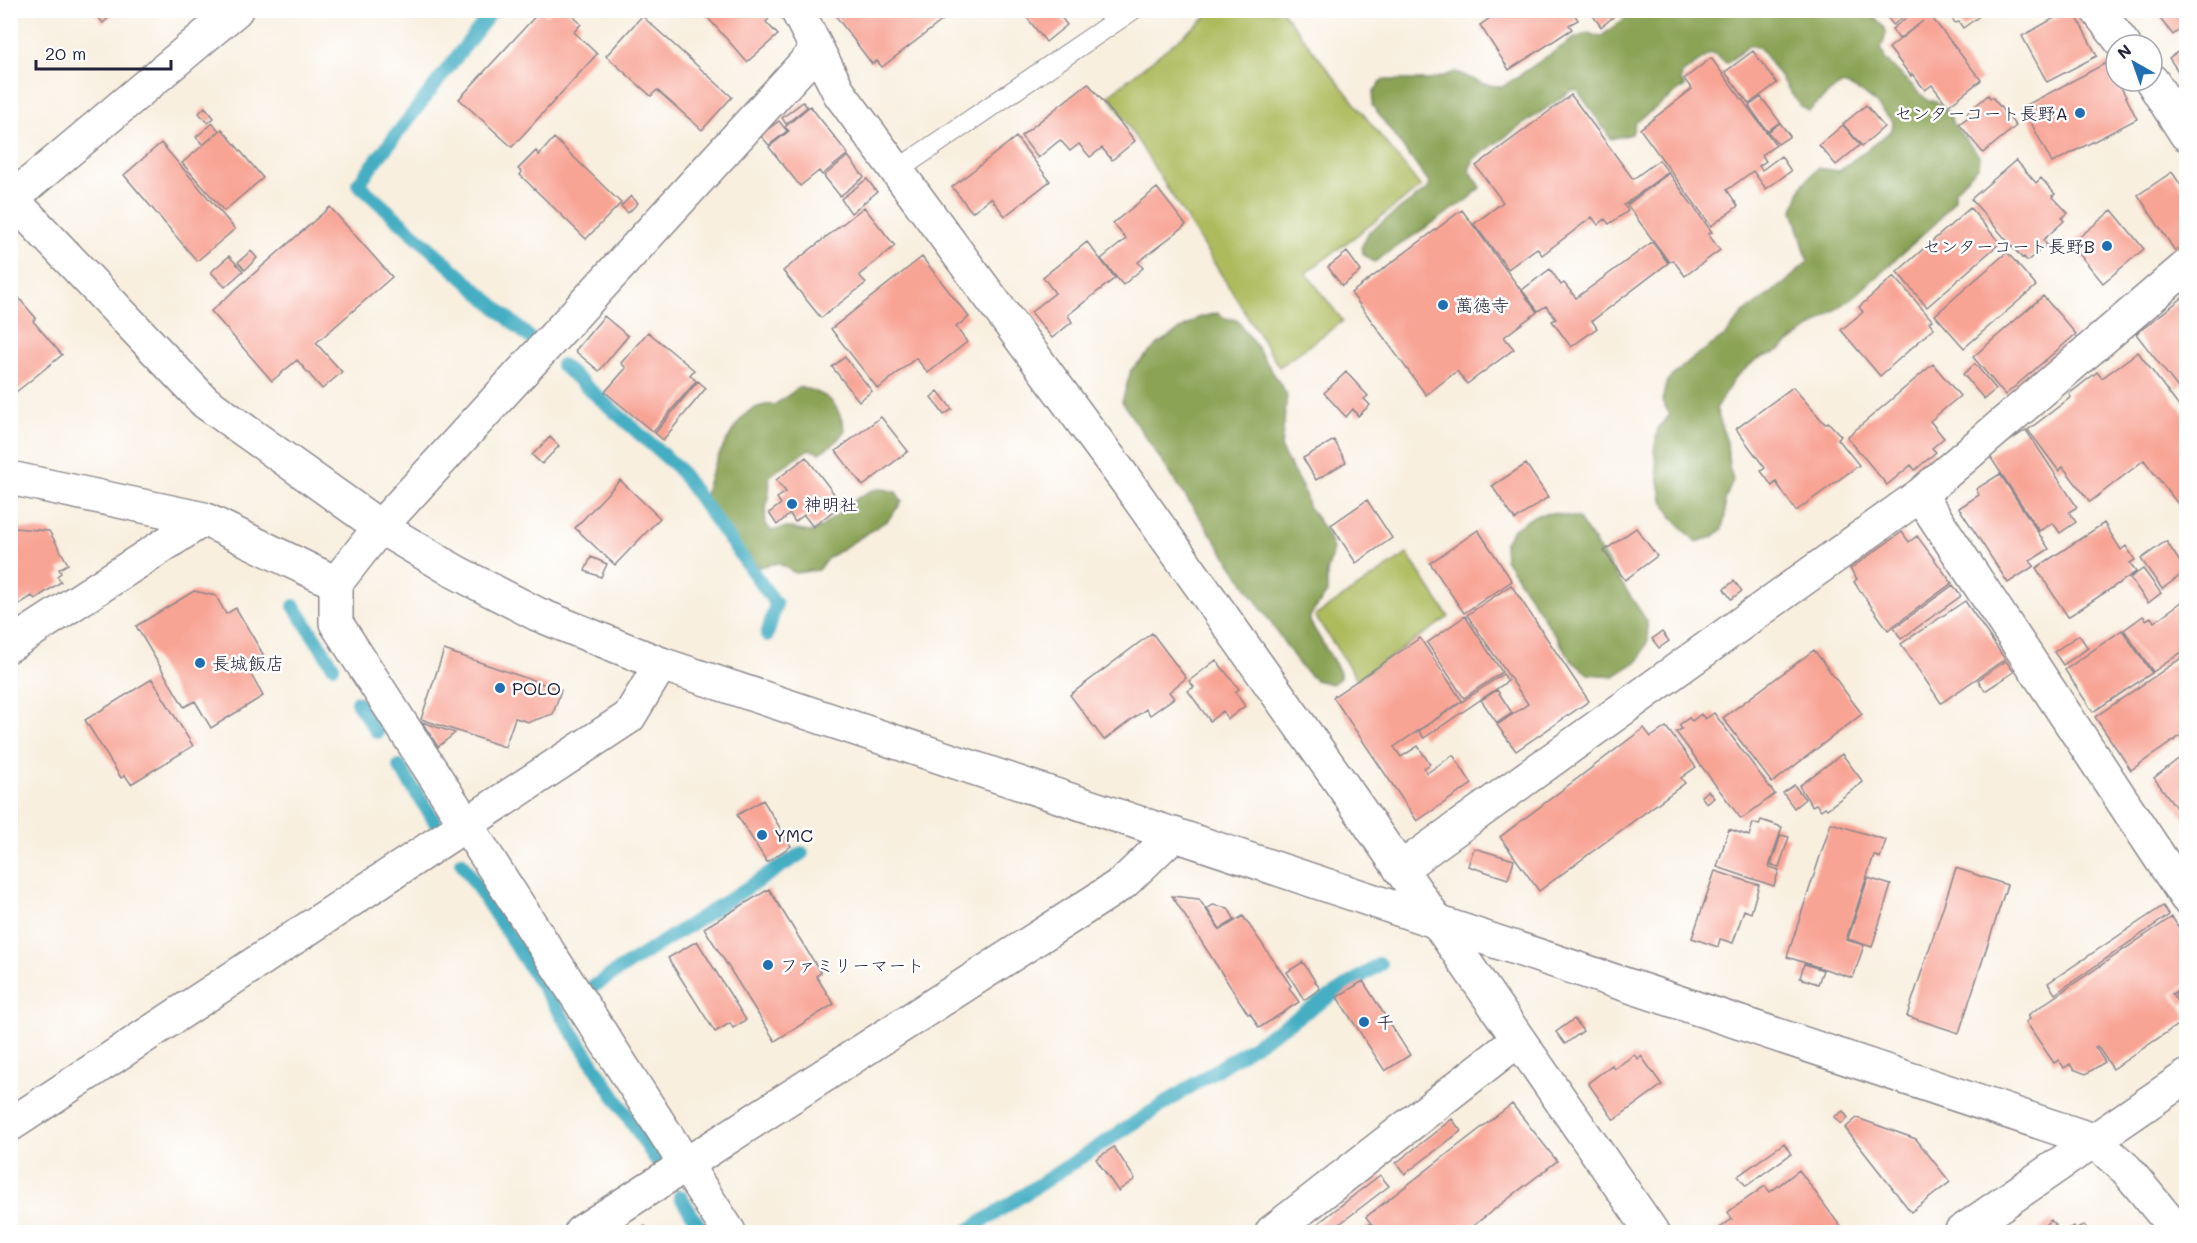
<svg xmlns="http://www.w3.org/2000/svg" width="2197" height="1243" font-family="Mali,'Klee One',sans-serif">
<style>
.green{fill:#adbb5d;stroke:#686e4c;stroke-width:1.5}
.forest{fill:#8aa354;stroke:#566248;stroke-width:1.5}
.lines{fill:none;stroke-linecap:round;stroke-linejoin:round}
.stream{stroke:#44aec3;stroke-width:14}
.building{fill:#f8a495}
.service-casing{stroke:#8d888d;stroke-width:22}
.minor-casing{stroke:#8d888d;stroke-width:36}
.tertiary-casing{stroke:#8d888d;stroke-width:36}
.service{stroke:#fff;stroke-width:20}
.minor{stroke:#fff;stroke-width:33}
.tertiary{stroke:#fff;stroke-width:33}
.poi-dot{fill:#1f6fb2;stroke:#fff;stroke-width:2}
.labels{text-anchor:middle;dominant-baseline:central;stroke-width:5;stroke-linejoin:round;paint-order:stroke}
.poi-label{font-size:18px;fill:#22223b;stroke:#fff;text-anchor:start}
</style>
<rect width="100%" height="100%" fill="#fff"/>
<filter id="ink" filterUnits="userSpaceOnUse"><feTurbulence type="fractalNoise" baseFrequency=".0167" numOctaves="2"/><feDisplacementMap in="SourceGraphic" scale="12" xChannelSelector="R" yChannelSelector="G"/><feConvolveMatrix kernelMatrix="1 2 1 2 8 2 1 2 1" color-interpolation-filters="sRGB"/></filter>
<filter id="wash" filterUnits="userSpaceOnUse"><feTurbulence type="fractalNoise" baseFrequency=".008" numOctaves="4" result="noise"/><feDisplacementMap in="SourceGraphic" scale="24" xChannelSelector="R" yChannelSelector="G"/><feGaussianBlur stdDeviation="1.35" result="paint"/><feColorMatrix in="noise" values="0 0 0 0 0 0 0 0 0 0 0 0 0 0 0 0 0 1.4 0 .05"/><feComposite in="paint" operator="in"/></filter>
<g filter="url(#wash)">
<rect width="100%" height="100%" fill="#f8efdf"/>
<path class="green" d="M1214 11H1282L1421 187 1306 273 1343 321 1279 367 1109 95Z
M1407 554 1449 617 1357 679 1315 616Z"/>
<path class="forest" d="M1635 11H1868C1880 23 1892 29 1881 47L1885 59 1928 101H1936L1950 115 1953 124 1980 157 1979 166 1955 190V199L1937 222 1855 296 1775 353 1757 359 1734 379 1716 408 1727 443 1729 467 1733 480 1725 500V518L1722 529 1713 537 1696 542 1672 517 1662 498 1654 451 1658 427 1670 415 1662 401 1667 381 1690 360 1726 335 1742 314 1786 282 1808 261 1793 210 1802 185 1818 168 1839 171 1892 130 1893 122C1876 103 1867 92 1843 84L1831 91 1809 111 1800 106 1760 48 1750 45 1727 63C1720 61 1718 56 1711 53L1682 74 1681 80 1685 86 1635 123 1632 134 1611 139 1578 91 1572 90 1474 159 1469 170 1481 187 1470 198 1374 262 1363 254 1361 248 1369 232 1427 189 1429 183 1372 105 1373 92 1383 80H1431L1456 72 1484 84 1502 87 1573 39 1588 33 1600 37Z
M1217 313 1225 318 1237 320 1256 346 1287 395 1281 449 1304 491 1308 506 1327 533 1333 549 1327 573V593L1310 616V622L1340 672V678L1332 684 1315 680 1300 666 1122 402 1131 370 1158 344 1198 318Z
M800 387C829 394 837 401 845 430L835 443 819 453 809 449 769 476C772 492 764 507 765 524L772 531C779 529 784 527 791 528 799 529 806 534 814 531 834 522 859 488 882 489 886 489 891 491 896 492L902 502 888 520 828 558 818 570 795 573 778 563 759 567 753 562C742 549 713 517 707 503 700 484 732 425 748 412 754 407 766 404 774 405Z
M1552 513 1578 518 1647 621 1648 640 1639 660 1614 676 1588 674 1572 661 1505 559 1504 544 1513 530 1535 515Z"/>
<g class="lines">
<path class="stream" d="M493 10 358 184 529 337
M562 365 677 467 776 604 767 635
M294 606 333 666
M357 702 377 732
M399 766 435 822
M461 862 656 1160
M589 989 802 853
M680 1196 703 1232
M966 1232 1380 964"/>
</g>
<g id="blocks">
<path class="building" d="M92 10H118L103 23Z
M541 10 547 16 552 10H567L581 24 574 32 597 54 512 147 459 99Z
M701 10H766L771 16 766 22 778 35 747 62Z
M838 10H956L882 67 877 61 872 64 835 15 839 12Z
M1021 10H1059L1057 12 1067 25 1046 42Z
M1502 10H1572L1578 20 1569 25 1572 29 1509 70 1480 25Z
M1589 10H1622L1601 27Z
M1882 10H1912L1893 25Z
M1916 10H1926L1981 80 1948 106 1932 85 1925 90 1912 74 1911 76 1889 48 1923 21 1899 39 1892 29Z
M1946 10H1988L1963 28 1959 22 1955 23Z
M2069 10H2073L2097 56 2047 82 2022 36Z
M2153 10H2186V24L2173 35Z
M642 16 732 97 702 130 657 90 651 96 606 56Z
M2186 46V83L2169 58Z
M1753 51 1777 83 1749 104 1725 72Z
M1711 58 1776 145 1762 155 1766 161 1759 166 1762 170 1781 156 1791 171 1766 189 1753 171 1727 190 1738 206 1711 226 1640 129 1692 89 1684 79Z
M2108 62 2116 81H2118L2137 119 2052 163 2023 107Z
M1088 83 1135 141 1112 160 1102 148 1090 157 1079 144 1070 151 1060 140 1038 158 1021 136Z
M1571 95 1633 179 1659 160 1668 172 1624 205 1628 211 1609 224 1605 219 1598 225 1592 217 1542 255 1537 248 1508 269 1474 224 1503 202 1476 166Z
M1988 95 1990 98 1992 97 2016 126 1983 153 1959 124 1970 116 1967 113Z
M1761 97 1780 122 1767 131 1749 106Z
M803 102 807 107 786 124 782 118Z
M1866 105 1884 127 1862 146 1843 124Z
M810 106 848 154 822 175 819 171 800 186 769 147 789 131 785 127Z
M205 107 214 118 208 123 199 113Z
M779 121 787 131 769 145 760 135Z
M213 123 219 131 203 145 196 137Z
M1780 123 1790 136 1778 144 1768 132Z
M1843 125 1860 145 1836 165 1819 145Z
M222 129 263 178 224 211 182 163Z
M1016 137 1050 181 1005 216 991 198 972 212 952 187Z
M554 138 621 203 586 239 520 175 522 172 518 169 536 151 539 155Z
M161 143 235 229 197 261 124 175Z
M848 156 864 177 840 196 824 176Z
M2016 160 2036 183 2041 178 2055 194 2052 196 2068 213 2062 218 2064 221 2043 240 2047 245 2027 261 2024 257 2022 258 1971 199Z
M2172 172 2186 193V244L2175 251 2138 195Z
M1669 173 1712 232 1708 234 1720 250 1685 276 1673 260 1669 262 1627 205Z
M867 179 877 192 851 213 841 199Z
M1157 188 1186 225 1138 262 1143 268 1123 285 1101 259 1126 239 1113 223Z
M631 196 638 203 628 213 621 206Z
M330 207 392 277 316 343 342 372 322 389 297 360 272 381 211 311Z
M864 207 895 246 859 275 866 283 821 318 783 271Z
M1970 208 2000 243 1927 307 1897 272Z
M1462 210 1537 312 1504 337 1514 349 1467 384 1457 371 1426 395 1351 293Z
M2112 210 2144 249 2103 283 2071 244Z
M1087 242 1115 278 1068 315 1072 322 1052 338 1031 312 1055 293 1043 277Z
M1652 242 1668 263 1592 321 1597 328 1571 347 1552 321 1556 319 1546 306 1538 311 1522 290 1550 269 1561 285 1564 283 1576 298Z
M251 251 257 258 245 270 238 262Z
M1347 252 1361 271 1342 286 1328 267Z
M2007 252 2036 286 1964 348 1935 315Z
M229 256 243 271 225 287 211 272Z
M922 257 969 317 956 327 967 342 928 373 916 358 878 389 831 329Z
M1894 276 1932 320 1929 322 1934 328 1880 376 1841 330 1863 312 1859 307Z
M10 288 36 318 33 321 62 355 10 397Z
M2186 295V381L2178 388 2136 334Z
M2043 296 2076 334 2005 395 1973 357Z
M604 316 628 336 599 371 575 351Z
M648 332 694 370 690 375 696 381 653 432 605 392 626 368 621 363Z
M2138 352 2186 416V497L2178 504 2144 460 2090 502 2063 467 2059 471 2028 430 2071 397 2069 394 2097 372 2102 378Z
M845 357 872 391 859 401 832 367Z
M1933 364 1960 396 1930 421 1944 438 1932 448 1936 452 1915 470 1911 465 1887 485 1847 437Z
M1975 364 1996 389 1984 399 1963 374Z
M1346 372 1368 396 1364 399 1370 405 1358 416 1353 409 1346 417 1324 393Z
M698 381 706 388 663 440 655 433Z
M1793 387 1825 424 1828 422 1841 436 1838 439 1859 465 1796 511 1776 482 1772 486 1761 471 1765 468 1736 429Z
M938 391 952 409 944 415 931 397Z
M881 417 908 451 863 486 836 451Z
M2026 430 2077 507 2069 512 2076 522 2060 533 2053 523 2039 531 1989 455Z
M550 437 559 446 542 464 532 455Z
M1334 440 1346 462 1316 480 1303 458Z
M806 457 842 504 813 527 804 515 795 522 790 514 777 525 769 513 781 504 777 498 786 492 776 480Z
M1526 464 1548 497 1515 520 1492 486Z
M2000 474 2049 549 2030 561 2034 566 2008 583 1959 508 1979 495 1976 489Z
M620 480 660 518 615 565 575 528Z
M1367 500 1392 538 1356 563 1331 525Z
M2104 523 2121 550 2126 546 2135 560 2130 563 2136 572 2068 617 2036 568Z
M14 528 49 531 68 564 59 569 61 573 57 576 61 582 35 599 32 596 10 610V531Z
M1636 528 1657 556 1625 580 1604 551Z
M1478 530 1512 581 1464 613 1430 563Z
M1902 532 1909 542 1917 536 1952 583 1888 630 1854 582 1857 579 1850 569Z
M2166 541 2186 571 2162 589 2141 559Z
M591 557 607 564 601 577 585 571Z
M2143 569 2161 593 2148 603 2130 578Z
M1734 581 1742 591 1731 599 1724 589Z
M1511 585 1589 701 1516 751 1497 725 1528 704 1467 615Z
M1953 585 1961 596 1901 639 1894 628Z
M194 591 216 596 226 614 236 608 264 656 246 666 263 696 211 728 195 701 184 707 136 626Z
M1965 601 2005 659 1941 703 1901 644Z
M2183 601 2186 606V649L2153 672 2124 630 2143 616 2146 620 2151 617 2154 622Z
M1465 616 1502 672 1464 698 1427 643Z
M2122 630 2152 673 2093 712 2065 670Z
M1662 632 1669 641 1659 648 1652 639Z
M1152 633 1186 678 1169 692 1174 698 1150 715 1146 709 1104 740 1070 695Z
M2079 635 2088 648 2063 665 2054 652Z
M1420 638 1462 701 1394 747 1401 757 1418 746 1430 764 1424 768 1427 773 1453 755 1472 784 1417 821 1333 697Z
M444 650 561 690 553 714 529 722 515 718 505 747 421 719Z
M1814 650 1862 714 1772 783 1723 718Z
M2186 655V732L2131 770 2095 717Z
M1216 660 1239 689 1235 692 1245 706 1228 719 1223 711 1210 721 1188 691 1194 687 1189 681Z
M2006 661 2014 672 1985 691 1978 680Z
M1503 674 1508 681 1424 738 1419 731Z
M152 679 193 746 131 784 125 775 121 778 85 720Z
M1497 690 1512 713 1497 723 1481 700Z
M1714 713 1775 794 1741 819 1676 732 1682 729 1679 725 1689 718 1692 721 1701 714 1705 719Z
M422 722 455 733 438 747Z
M1666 727 1696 767 1681 778 1685 783 1539 891 1500 837 1644 728 1651 737Z
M2186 753V821L2154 778Z
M1842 754 1863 782 1827 809 1825 807 1821 810 1816 804 1812 806 1799 786Z
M1794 785 1805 799 1794 808 1783 793Z
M1708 791 1714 798 1707 804 1701 796Z
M763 800 791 846 767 862 737 815Z
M1761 820 1782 827 1769 867 1779 870 1774 886 1717 867 1729 829 1749 836 1753 823 1759 825Z
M1831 823 1886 840 1880 858 1874 855 1846 940 1864 945 1853 978 1787 957Z
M1781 835 1789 837 1779 867 1771 865Z
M1474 848 1514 860 1508 879 1468 866Z
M1956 868 2007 885 1959 1033 1907 1016Z
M1715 871 1759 885 1751 913 1744 910 1733 943 1720 939 1718 947 1692 938Z
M1868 878 1891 885 1872 947 1848 939Z
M769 889 821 973 816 976 834 1004 775 1041 704 928Z
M1172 896 1199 899 1220 930 1243 916 1291 986 1289 988 1299 1002 1259 1028 1250 1013 1248 1014Z
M1213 905 1228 908 1235 920 1220 929 1207 909Z
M2163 906 2169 915 2055 994 2048 983Z
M2172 917 2186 939V984L2172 994 2186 1014V1019L2113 1069 2097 1046 2095 1047 2105 1062 2086 1074 2073 1069 2070 1064 2064 1068 2059 1060 2054 1063 2026 1022 2030 1019 2028 1015Z
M697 941 746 1020 733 1028 730 1023 715 1032 668 958Z
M1303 962 1320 989 1304 1000 1287 972Z
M1804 964 1823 970 1818 984 1800 978Z
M1363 981 1410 1055 1385 1071 1337 997Z
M2186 986V1001L2182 1004 2175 994Z
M1574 1019 1583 1031 1565 1044 1556 1032Z
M1634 1055 1638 1059 1641 1056 1662 1085 1614 1120 1588 1083 1612 1065 1614 1069Z
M1512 1104 1557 1161 1465 1232H1378L1366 1217Z
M1843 1111 1848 1118 1841 1124 1834 1117Z
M1857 1118 1916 1139 1950 1182 1911 1212 1845 1128Z
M1452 1119 1461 1131 1405 1174 1396 1163Z
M1784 1143 1791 1154 1746 1186 1738 1176Z
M1114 1147 1135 1179 1118 1191 1096 1159Z
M1799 1170 1843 1230 1840 1232H1714L1732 1219 1728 1212 1765 1186 1770 1192Z
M1380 1175 1389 1186 1329 1232H1307Z
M2051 1220 2061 1232H2036Z
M1370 1224 1376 1232H1358Z
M2084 1225 2090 1232H2064L2073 1226 2076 1230Z
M645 1226 649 1232H634Z"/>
</g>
</g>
<g filter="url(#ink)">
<use href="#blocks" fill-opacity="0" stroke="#8d888d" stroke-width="1.5"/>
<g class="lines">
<defs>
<path id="service" d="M896 171 1132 10"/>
<path id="minor" d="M797 10 840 94 1127 482 1343 786 1652 1232
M2097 10 2124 45
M2152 81 2186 134
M10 200 236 10
M10 478 204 519 336 583 380 527 816 51
M1920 495 2186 897
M336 583V623L729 1232
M10 645 204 519
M1400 869 1920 495 2186 267
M10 1125 629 717 661 664
M581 1232 1123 883 1174 834
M1272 1232 1518 1040"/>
<path id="tertiary" d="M10 197 205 402 380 527 456 572 537 614 661 664 2093 1140 2126 1169 2178 1232
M1961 1232 2186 1077"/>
</defs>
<use href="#service" class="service-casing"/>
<use href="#minor" class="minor-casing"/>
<use href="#tertiary" class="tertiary-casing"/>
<use href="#service" class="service"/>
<use href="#minor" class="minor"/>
<use href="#tertiary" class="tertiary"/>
</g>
</g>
<g class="poi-dot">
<circle cx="2080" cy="113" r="6"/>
<circle cx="2107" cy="246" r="6"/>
<circle cx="1443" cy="305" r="6"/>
<circle cx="792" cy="504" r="6"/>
<circle cx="200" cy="663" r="6"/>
<circle cx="500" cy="688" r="6"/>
<circle cx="762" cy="835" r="6"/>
<circle cx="768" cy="965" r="6"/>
<circle cx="1364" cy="1022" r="6"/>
</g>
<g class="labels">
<g class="poi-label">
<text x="2068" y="113" text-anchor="end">センターコート長野A</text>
<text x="2095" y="246" text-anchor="end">センターコート長野B</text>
<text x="1455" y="305">萬徳寺</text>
<text x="804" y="504">神明社</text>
<text x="212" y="663">長城飯店</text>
<text x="512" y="688">POLO</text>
<text x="774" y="835">YMC</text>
<text x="780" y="965">ファミリーマート</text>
<text x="1376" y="1022">千</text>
</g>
</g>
<rect width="2197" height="1243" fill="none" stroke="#fff" stroke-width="36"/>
<g transform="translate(2134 63) rotate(320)"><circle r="28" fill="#ffffff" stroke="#a7a7b1" stroke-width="1.5"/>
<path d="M0-4.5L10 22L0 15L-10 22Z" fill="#1f6fb2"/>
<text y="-9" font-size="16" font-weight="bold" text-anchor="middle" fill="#22223b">N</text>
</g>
<path d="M36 60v9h135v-9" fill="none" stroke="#22223b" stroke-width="3"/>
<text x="45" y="60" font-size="18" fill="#22223b" stroke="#ffffff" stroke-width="4.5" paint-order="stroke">20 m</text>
</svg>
